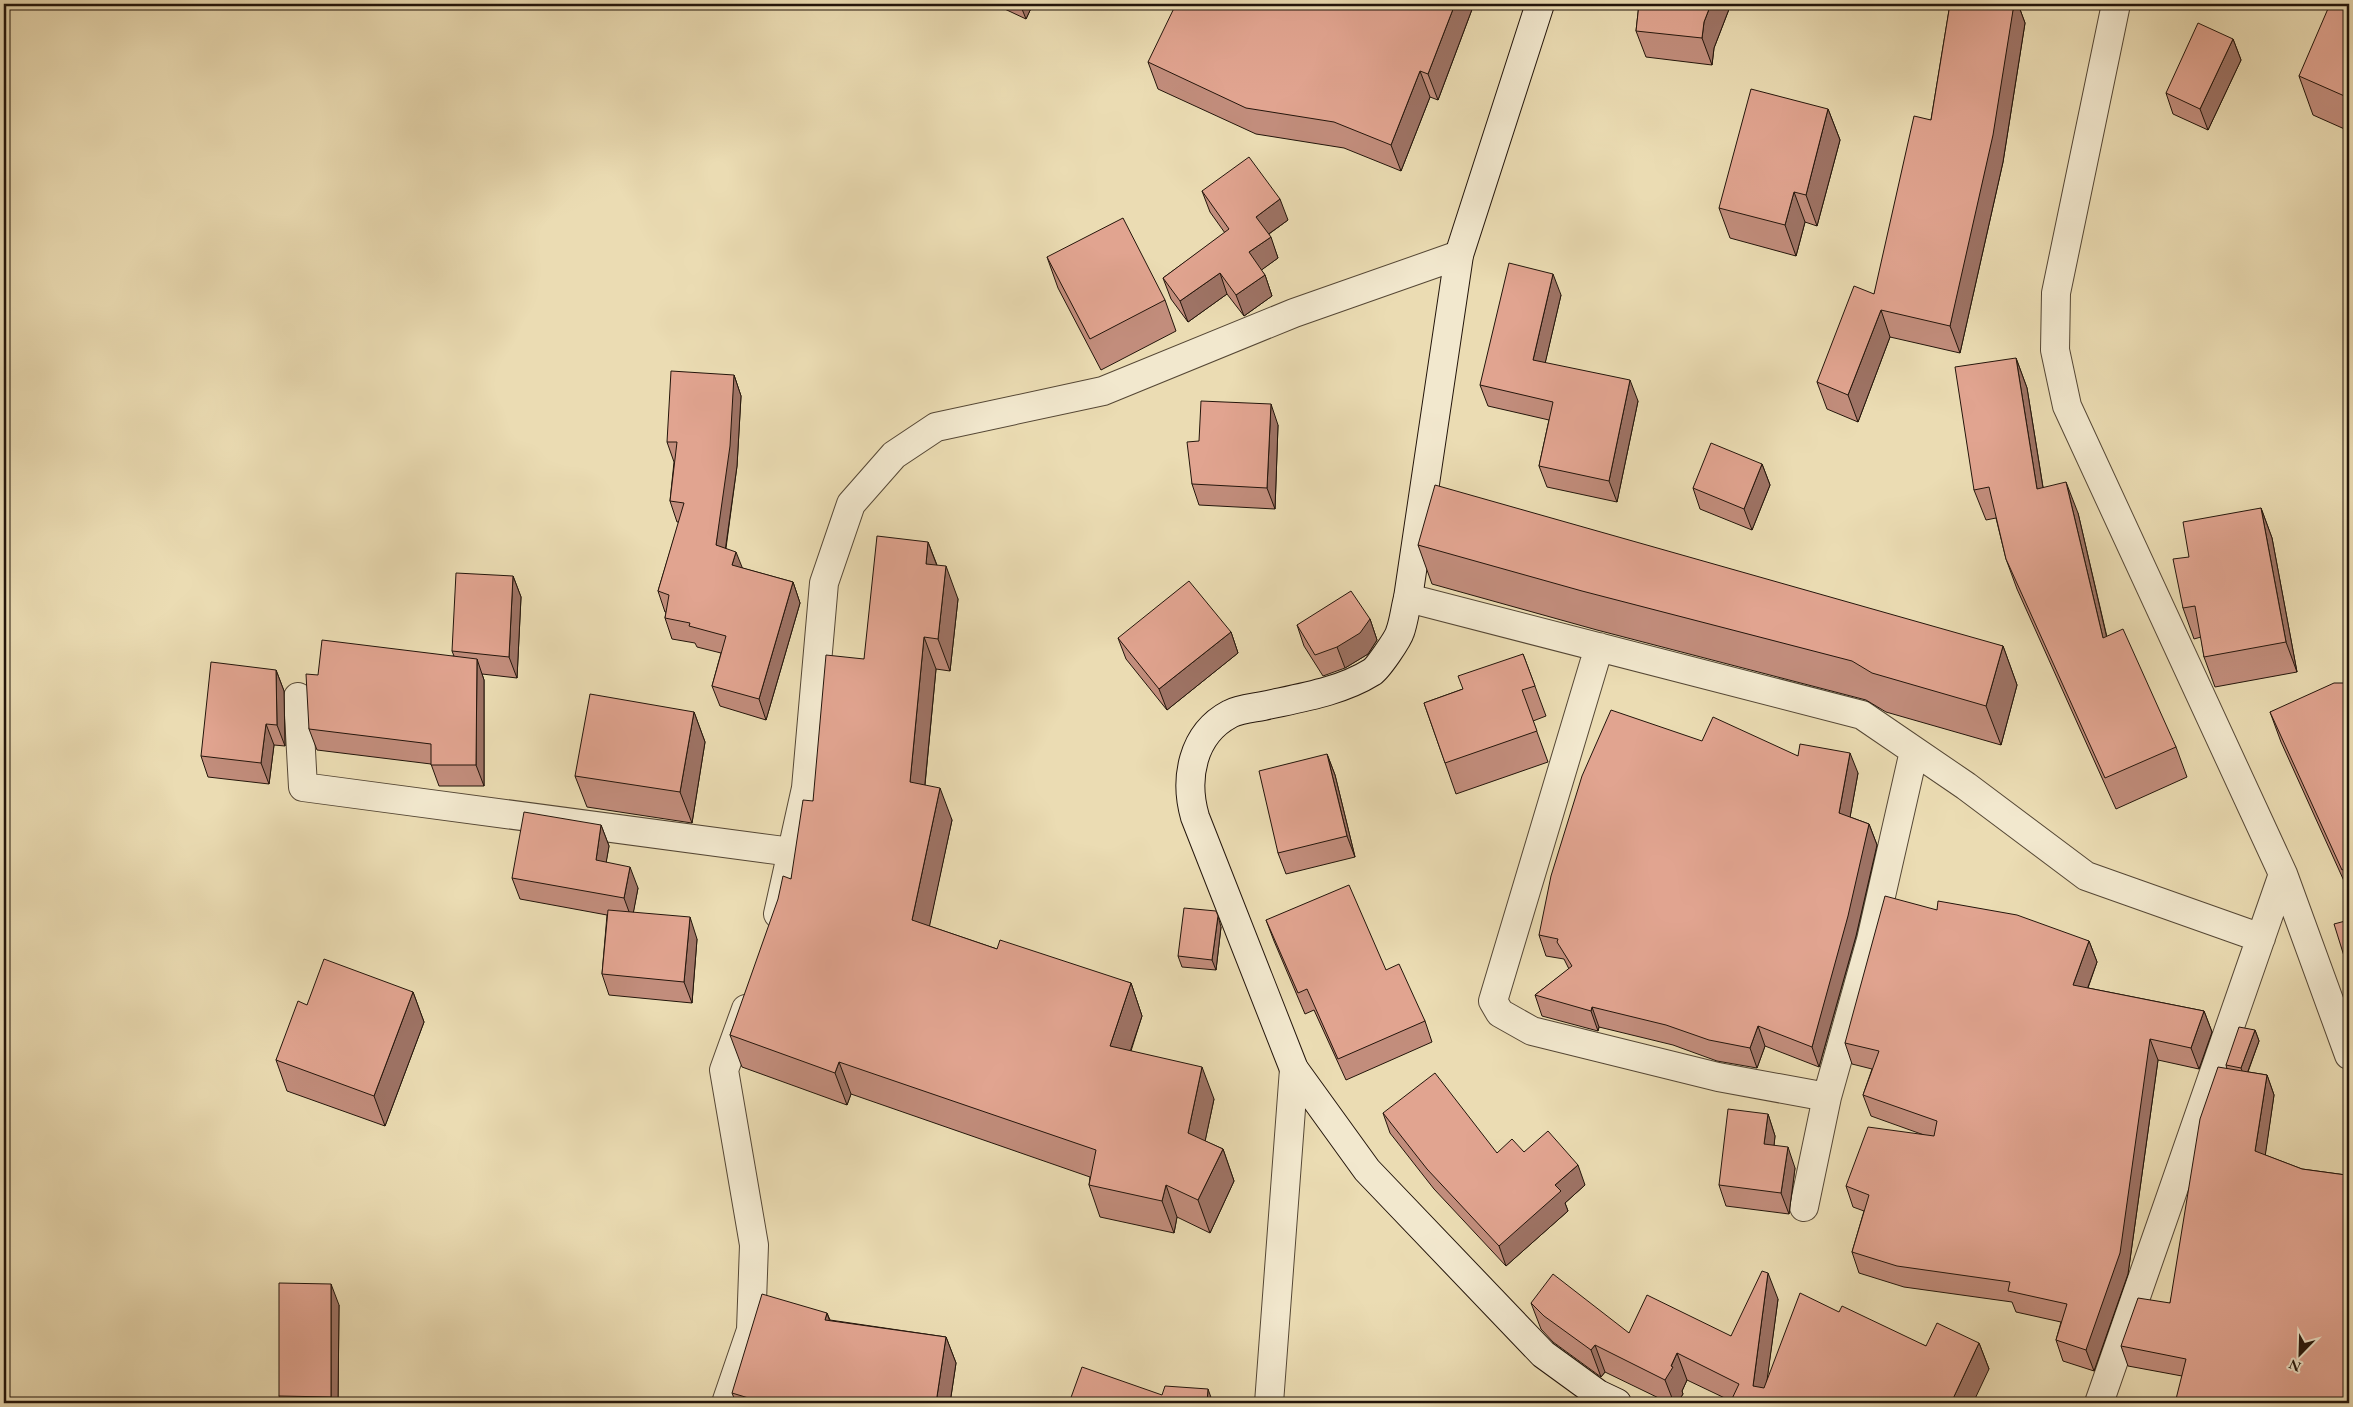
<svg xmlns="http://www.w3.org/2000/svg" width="2353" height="1407" font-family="'EB Garamond',serif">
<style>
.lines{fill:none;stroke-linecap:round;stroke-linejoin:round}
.street-casing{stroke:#554735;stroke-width:30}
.secondary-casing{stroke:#23150b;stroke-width:30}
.street{stroke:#f2e8ce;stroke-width:28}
.secondary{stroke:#f2e8ce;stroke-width:28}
.wall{fill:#c28d7c;stroke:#23150b}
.shaded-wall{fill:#9e7365;stroke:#23150b}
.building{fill:#e1a490;stroke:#23150b}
</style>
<rect width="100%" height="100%" fill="#ebdcb3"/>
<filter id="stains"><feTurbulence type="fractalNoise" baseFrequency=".004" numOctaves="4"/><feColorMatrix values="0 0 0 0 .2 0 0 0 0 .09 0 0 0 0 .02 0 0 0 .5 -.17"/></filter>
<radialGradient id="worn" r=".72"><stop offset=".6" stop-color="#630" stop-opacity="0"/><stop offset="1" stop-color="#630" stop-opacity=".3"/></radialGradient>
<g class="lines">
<defs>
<path id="street" d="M2116 4 2056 293 2055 350 2067 406 2283 874 2349 1055
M1408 598 1862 715 1966 786 2086 876 2261 938
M1599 647 1493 1001 1500 1013 1532 1031 1718 1077 1827 1097
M298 697 303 787 792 852
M778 914 806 788 824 583 851 504 894 455 936 427 1103 391 1294 313 1459 255
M1804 1207 1827 1097 1871 940 1914 751
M726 1403 751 1330 754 1245 724 1070 746 1009
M1269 1403 1294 1069
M2099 1403 2283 874"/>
<path id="secondary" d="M1540 4 1459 255 1408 598C1405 609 1404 621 1400 632 1398 639 1378 668 1372 672 1340 692 1299 698 1263 706 1253 708 1239 709 1230 714 1192 734 1184 779 1195 817L1294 1069 1367 1170 1543 1354 1598 1394 1617 1403"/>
</defs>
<use href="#street" class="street-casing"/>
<use href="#secondary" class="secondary-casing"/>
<use href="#street" class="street"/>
<use href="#secondary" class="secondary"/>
</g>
<path class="wall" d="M994 4H1033L1026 19Z
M1474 4 1438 100 1430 97 1401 171 1344 148 1256 134 1158 89 1148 62 1267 8Z
M1639 4H1731L1714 48 1712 65 1646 57 1636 31Z
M1950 4H2018L2025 23 2003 162 1960 353 1890 337 1858 422 1827 409 1817 382 1874 294 1931 120Z
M2349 4V131L2313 115 2299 76Z
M2233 39 2241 60 2208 130 2173 114 2166 93Z
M1828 109 1840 140 1817 226 1805 222 1796 256 1730 238 1719 208Z
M1202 191 1288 220 1269 234 1278 258 1261 270 1265 275 1272 296 1244 316 1227 294 1188 322 1171 299 1163 278 1225 233 1210 212Z
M1047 257 1165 300 1176 331 1101 370 1058 288Z
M1561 295 1545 363 1638 401 1617 502 1547 487 1539 466 1549 420 1488 406 1480 385Z
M2016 358 2027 388 2043 487 2078 513 2107 637 2176 747 2187 777 2116 809 2017 589 2006 559 1996 518 1986 520 1974 490Z
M734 375 741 396 737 466 726 548 742 568 793 582 800 603 766 720 720 706 712 686 721 653 697 647 695 643 672 639 665 618 666 612H665L658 591 679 522H677L670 501 674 462 667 442Z
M1278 425 1275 509 1199 505 1192 484 1199 441Z
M1762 464 1770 485 1752 530 1700 509 1693 488Z
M2261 508 2272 538 2297 672 2215 687 2204 657 2201 637 2194 639 2183 608 2189 557Z
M928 542 937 565 958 599 950 671 936 669 925 785 952 820 929 926 997 949 1131 983 1142 1016 1131 1051 1214 1099 1205 1141 1223 1149 1234 1181 1210 1233 1177 1217 1174 1233 1100 1217 1089 1185 1090 1177 851 1094 847 1105 742 1067 730 1035 791 879 813 801 864 659Z
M1418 545 2003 646 2017 685 2001 745 1886 712 1866 700 1597 630 1432 584Z
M513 576 521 597 517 678 482 674 484 680V786H439L431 764 317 750 309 729 318 675 454 656 452 651Z
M1370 619 1377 640 1368 654 1345 668 1323 676 1304 646 1297 625Z
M1231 632 1238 653 1167 710 1126 659 1118 638Z
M1523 654 1546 716 1533 721 1548 762 1456 794 1424 703 1463 689Z
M276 670 284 691 285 746 274 745 269 784 208 777 201 756Z
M2349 689V892L2281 742 2270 712Z
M694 712 705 742 692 823 587 807 575 776Z
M1702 741 1798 756 1858 773 1850 817 1869 824 1877 845 1856 936 1819 1067 1765 1046 1757 1068 1717 1061 1673 1045 1599 1027 1598 1031 1542 1016 1535 995 1569 969 1564 959 1546 956 1539 935Z
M1327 754 1335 775 1355 857 1286 874 1278 853Z
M601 825 609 846 606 862 638 888 633 913 697 939 692 1003 609 995 602 974 607 915 520 899 512 878Z
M1937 910 2089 941 2097 962 2088 988 2204 1011 2212 1032 2199 1069 2158 1060 2128 1274 2094 1371 2063 1361 2056 1340 2061 1322 2016 1312 2012 1302 1904 1287 1859 1273 1852 1252 1864 1211 1853 1207 1846 1186 1924 1135 1871 1116 1863 1095 1872 1069 1852 1064 1845 1043Z
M1266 920 1386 970 1425 1021 1432 1042 1346 1080 1314 1010 1305 1014 1274 941Z
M2349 920V967H2348L2344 956Z
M1221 927 1216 970 1182 967 1178 956Z
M413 992 424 1022 385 1126 287 1091 276 1060 307 1005Z
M2255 1030 2259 1041 2248 1072 2267 1075 2274 1095 2265 1155 2302 1169 2346 1175 2182 1376 2128 1366 2121 1346 2170 1303 2227 1069 2226 1065Z
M1383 1113 1497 1153 1524 1152 1585 1185 1565 1203 1568 1211 1506 1266 1434 1189 1390 1133Z
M1768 1114 1775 1136 1774 1145 1795 1168 1789 1214 1726 1206 1719 1185Z
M1778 1299 1767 1379 1839 1312 1926 1346 1979 1343 1989 1369 1731 1401 1687 1380 1682 1391 1683 1394 1677 1403H1669L1605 1372 1601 1377 1553 1342 1541 1329 1531 1303 1629 1333 1731 1336Z
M339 1305 338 1403H281L279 1396Z
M827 1313 830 1320 946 1337 956 1363 950 1403H736L732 1393Z"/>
<path class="shaded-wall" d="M692 4H699L694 8Z
M1020 4H1033L1026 19Z
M1455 4H1474L1438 100 1428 74Z
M1711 4H1731L1714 48 1712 65 1702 38 1704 22Z
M2014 4H2018L2025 23 2003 162 1960 353 1950 326Z
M2233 39 2241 60 2208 130 2200 109Z
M1420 71 1430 97 1401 171 1391 145Z
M1828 109 1840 140 1817 226 1806 195Z
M1794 192 1805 222 1796 256 1785 225Z
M1280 199 1288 220 1263 238 1256 217Z
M1271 237 1278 258 1256 274 1249 252Z
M1220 273 1227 294 1188 322 1180 301Z
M1553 274 1561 295 1541 381 1533 360Z
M1265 275 1272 296 1244 316 1236 295Z
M1881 310 1890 337 1858 422 1848 395Z
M2016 358 2027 388 2048 519 2037 489Z
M734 375 741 396 737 466 723 566 716 545Z
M1630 380 1638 401 1617 502 1609 481Z
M1271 404 1278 425 1275 509 1267 488Z
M1762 464 1770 485 1752 530 1744 509Z
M2066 482 2078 513 2114 669 2103 638Z
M2261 508 2272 538 2297 672 2286 642Z
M928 542 940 574 926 564Z
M736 552 744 572 732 565Z
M946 566 958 599 950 671 938 639Z
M513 576 521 597 517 678 509 657Z
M793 582 800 603 766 720 759 699Z
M1370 619 1377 640 1368 654 1345 668 1337 647Z
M1231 632 1238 653 1167 710 1159 689Z
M924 637 936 669 922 814 910 782Z
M2003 646 2017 685 2001 745 1986 706Z
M477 659 484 680V786L476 765Z
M276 670 284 691 285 746 277 725Z
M694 712 705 742 692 823 680 792Z
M266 724 274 745 269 784 261 763Z
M1850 753 1858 773 1847 834 1839 813Z
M1327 754 1335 775 1355 857 1347 836Z
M940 788 952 820 924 952 912 920Z
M1869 824 1877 845 1856 936 1819 1067 1812 1047Z
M601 825 609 846 603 881 596 860Z
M630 867 638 888 632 920 624 898Z
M1218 916 1221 927 1216 970 1212 960Z
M690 917 697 939 692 1003 684 982Z
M2089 941 2097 962 2081 1006 2073 985Z
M1131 983 1142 1016 1121 1079 1110 1046Z
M413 992 424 1022 385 1126 374 1096Z
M1592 1007 1599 1027 1598 1031 1591 1011Z
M2204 1011 2212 1032 2199 1069 2191 1048Z
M1758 1026 1765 1046 1757 1068 1750 1048Z
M2255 1030 2259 1041 2245 1079 2241 1068Z
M2150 1039 2158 1060 2128 1274 2094 1371 2086 1350Z
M839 1062 851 1094 847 1105 835 1073Z
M1202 1067 1214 1099 1200 1165 1188 1133Z
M2267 1075 2274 1095 2263 1171 2255 1151Z
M1768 1114 1775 1136 1772 1165 1764 1144Z
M1788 1147 1795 1168 1789 1214 1781 1193Z
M1223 1149 1234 1181 1210 1233 1198 1200Z
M1578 1165 1585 1185 1565 1203 1568 1211 1506 1266 1499 1246 1555 1185Z
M1166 1185 1177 1217 1174 1233 1162 1201Z
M1768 1273 1778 1299 1764 1403 1753 1386Z
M331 1284 339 1305 338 1403H333L331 1397Z
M827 1313 836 1339 825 1320Z
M946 1337 956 1363 950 1403H936Z
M1979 1343 1989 1369 1973 1403H1951Z
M1595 1345 1605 1372 1601 1377 1591 1350Z
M1677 1353 1687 1380 1682 1391 1683 1394 1677 1403H1674L1665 1380Z
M1208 1389 1213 1403H1207Z"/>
<path class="building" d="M1176 4H1259L1267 8 1268 4H1455L1428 74 1420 71 1391 145 1334 122 1246 108 1148 62Z
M1639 4H1711L1704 22 1702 38 1636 31Z
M1950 4H2014L1993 135 1950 326 1881 310 1848 395 1817 382 1854 286 1874 294 1914 116 1931 120Z
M2330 4H2349V98L2299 76Z
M2198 23 2233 39 2200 109 2166 93Z
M1751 89 1828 109 1806 195 1794 192 1785 225 1719 208Z
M1249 157 1280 199 1256 217 1271 237 1249 252 1265 275 1236 295 1220 273 1180 301 1163 278 1229 229 1202 191Z
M1123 218 1165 300 1090 339 1047 257Z
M1509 263 1553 274 1533 360 1630 380 1609 481 1539 466 1553 402 1480 385Z
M2016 358 2037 489 2066 482 2103 638 2123 629 2176 747 2105 778 2006 559 1989 487 1974 490 1955 367Z
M671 371 734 375 730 446 716 545 736 552 732 565 793 582 759 699 712 686 726 636 689 626 690 623 665 618 669 595 658 591 684 503 670 501 677 442H667Z
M1201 401 1271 404 1267 488 1192 484 1187 442 1199 441Z
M1711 443 1762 464 1744 509 1693 488Z
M1435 485 2003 646 1986 706 1872 673 1852 661 1582 591 1418 545Z
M2261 508 2286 642 2204 657 2195 606 2183 608 2173 559 2189 557 2183 522Z
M877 536 928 542 926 564 946 566 938 639 924 637 910 782 940 788 912 920 997 949 1000 940 1131 983 1110 1046 1202 1067 1188 1133 1223 1149 1198 1200 1166 1185 1162 1201 1089 1185 1096 1150 839 1062 835 1073 730 1035 778 899 783 876 791 879 803 800 813 801 826 655 864 659Z
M456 573 513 576 509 657 452 651Z
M1189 581 1231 632 1159 689 1118 638Z
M1351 591 1370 619 1360 633 1337 647 1315 655 1297 625Z
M322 640 477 659 476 765H431V744L309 729 306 674 318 675Z
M1523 654 1535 686 1522 690 1537 731 1445 763 1424 703 1463 689 1458 676Z
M211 662 276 670 277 725 266 724 261 763 201 756Z
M2334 683H2347L2349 689V866L2342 870 2270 712Z
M590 694 694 712 680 792 575 776Z
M1611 710 1702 741 1713 717 1798 756 1800 744 1850 753 1839 813 1869 824 1848 916 1812 1047 1758 1026 1750 1048 1709 1040 1666 1025 1592 1007 1591 1011 1535 995 1572 966 1557 942 1558 939 1539 935 1551 876 1582 776Z
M1327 754 1347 836 1278 853 1259 771Z
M524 812 601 825 596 860 630 867 624 898 512 878Z
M1349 885 1386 970 1399 964 1425 1021 1338 1059 1307 989 1298 993 1266 920Z
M1885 896 1937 910 1938 901 2017 915 2089 941 2073 985 2204 1011 2191 1048 2150 1039 2120 1253 2086 1350 2056 1340 2067 1304 2008 1291 2010 1282 1897 1266 1852 1252 1869 1195 1846 1186 1868 1127 1934 1136 1937 1121 1863 1095 1879 1051 1845 1043Z
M1184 908 1216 911 1218 916 1212 960 1178 956Z
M608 910 690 917 684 982 602 974Z
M2349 920V956H2344L2334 924Z
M324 959 413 992 374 1096 276 1060 298 1001 307 1005Z
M2239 1027 2255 1030 2241 1068 2226 1065Z
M2218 1067 2267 1075 2255 1151 2302 1169 2346 1175 2347 1173H2349V1403H2175L2186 1359 2121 1346 2138 1298 2170 1303 2200 1119Z
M1435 1073 1497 1153 1512 1139 1524 1152 1548 1131 1578 1165 1555 1185 1561 1191 1499 1246 1427 1169 1383 1113Z
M1728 1109 1768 1114 1764 1144 1788 1147 1781 1193 1719 1185Z
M1762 1271 1768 1273 1753 1386 1764 1388 1800 1293 1839 1312 1842 1306 1926 1346 1937 1323 1979 1343 1951 1403H1730L1739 1384 1677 1353 1671 1366 1673 1367 1665 1380 1595 1345 1591 1350 1544 1316 1531 1303 1553 1274 1629 1333 1647 1295 1731 1336Z
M279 1283 331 1284V1397L279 1396Z
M762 1294 827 1313 825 1320 946 1337 936 1403H824L801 1400 800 1403H765L732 1393Z
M1082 1367 1162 1395 1165 1386 1208 1389 1207 1403H1069Z"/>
<rect width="2353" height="1407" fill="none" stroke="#ebdcb3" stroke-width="20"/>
<rect x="5" y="5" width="2343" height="1397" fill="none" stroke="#23150b" stroke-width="2.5"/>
<rect x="10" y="10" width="2333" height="1387" fill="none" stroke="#23150b"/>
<g transform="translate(2300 1354) rotate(203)" stroke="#f2e8ce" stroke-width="4" paint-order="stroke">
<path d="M0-4L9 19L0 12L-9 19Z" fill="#23150b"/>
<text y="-8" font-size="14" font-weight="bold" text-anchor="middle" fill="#23150b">N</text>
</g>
<rect width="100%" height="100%" filter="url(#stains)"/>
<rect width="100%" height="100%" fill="url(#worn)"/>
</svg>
